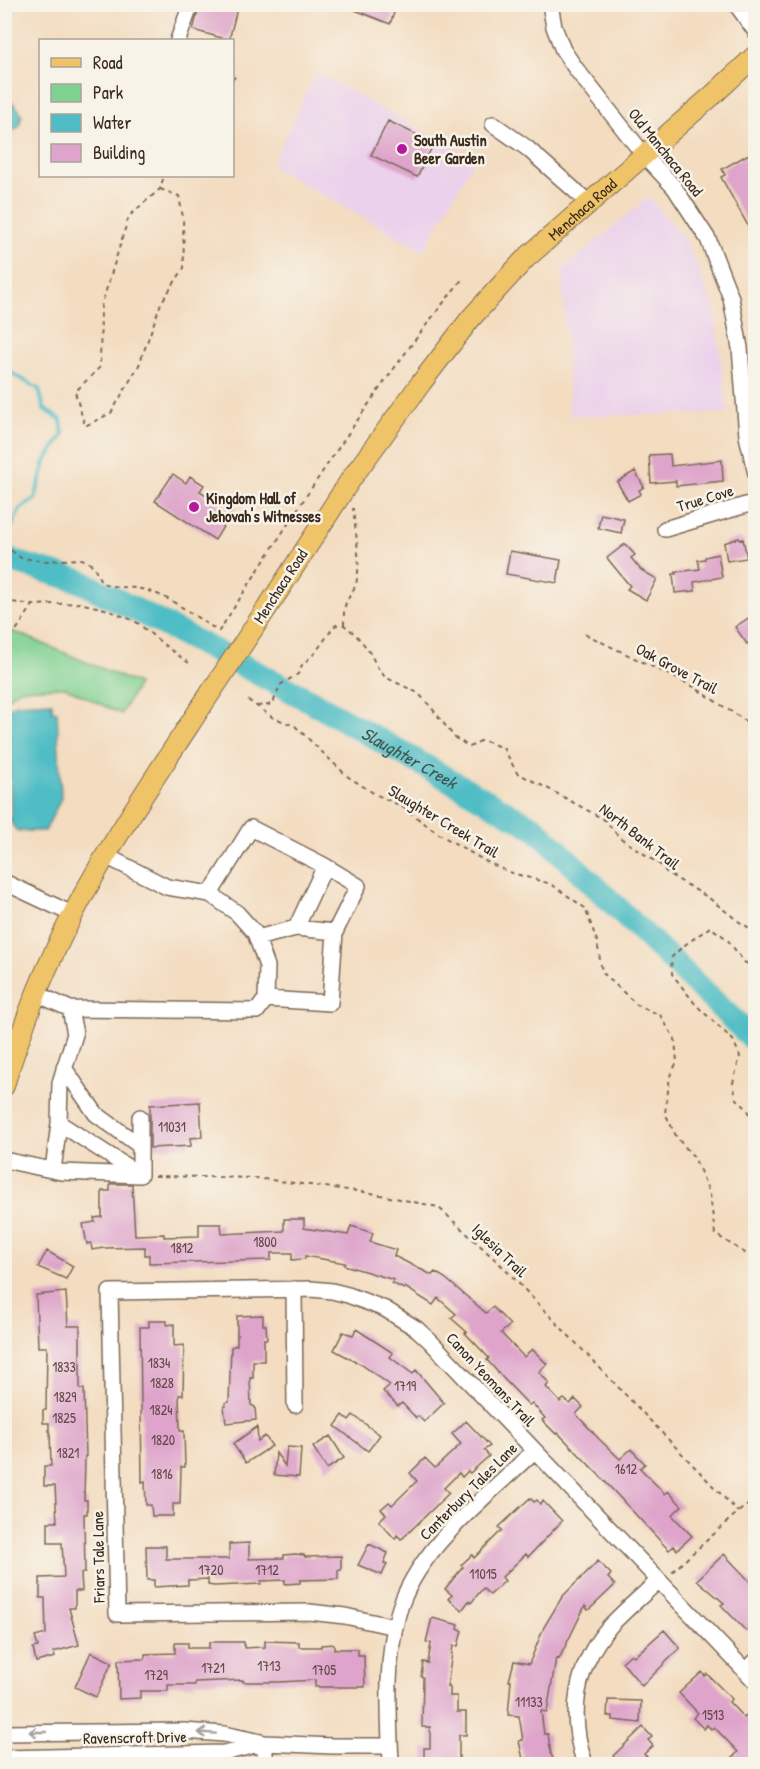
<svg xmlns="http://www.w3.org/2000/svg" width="760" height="1769" font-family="'Patrick Hand',sans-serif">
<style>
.built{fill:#ebd1eb}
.green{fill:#7fd192;stroke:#5d7e58;stroke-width:1.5}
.water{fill:#4fbdc5;stroke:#457472;stroke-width:1.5}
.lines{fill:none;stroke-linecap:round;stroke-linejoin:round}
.stream{stroke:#4fbdc5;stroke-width:4}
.river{stroke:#4fbdc5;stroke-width:24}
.building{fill:#dea4cb}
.minor-casing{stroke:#7b6857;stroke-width:18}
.major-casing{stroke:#7b6857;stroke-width:22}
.path{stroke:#7b6857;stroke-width:2;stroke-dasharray:4.5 4.5;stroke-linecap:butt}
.minor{stroke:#fff;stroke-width:15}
.major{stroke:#efc469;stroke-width:20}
.major-bridge-casing{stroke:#7b6857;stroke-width:22;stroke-linecap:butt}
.major-bridge{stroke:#efc469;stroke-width:20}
.oneway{stroke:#a79f9a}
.poi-dot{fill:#b5179e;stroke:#f7f3e8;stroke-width:2}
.labels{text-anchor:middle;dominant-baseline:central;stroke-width:5;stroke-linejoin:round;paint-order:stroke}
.number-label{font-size:14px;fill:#644849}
.poi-label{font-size:16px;font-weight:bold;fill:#3b2a1e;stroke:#f7f3e8;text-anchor:start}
.street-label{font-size:16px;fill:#3b2a1e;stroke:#f7f3e8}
.water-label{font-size:18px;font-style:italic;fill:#415650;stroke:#f7f3e8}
</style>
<rect width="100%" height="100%" fill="#f7f3e8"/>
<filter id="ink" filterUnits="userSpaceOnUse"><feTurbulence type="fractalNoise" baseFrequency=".0167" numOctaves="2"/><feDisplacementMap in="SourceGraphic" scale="12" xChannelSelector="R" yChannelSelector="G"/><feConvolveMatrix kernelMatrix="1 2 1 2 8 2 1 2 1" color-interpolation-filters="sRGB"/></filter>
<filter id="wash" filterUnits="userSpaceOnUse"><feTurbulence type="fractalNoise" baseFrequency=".008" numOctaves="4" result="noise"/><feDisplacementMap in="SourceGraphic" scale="24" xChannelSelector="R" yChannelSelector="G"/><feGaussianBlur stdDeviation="1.35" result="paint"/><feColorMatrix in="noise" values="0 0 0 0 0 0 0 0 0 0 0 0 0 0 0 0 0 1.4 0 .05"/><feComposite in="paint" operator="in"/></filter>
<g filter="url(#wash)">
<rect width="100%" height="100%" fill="#f3dcc0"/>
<path class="built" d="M316 73 475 159 423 251 271 166Z
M649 197 685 240 714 305 728 413 570 416 562 270Z"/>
<path class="green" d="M5 629 25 636 138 684 121 714 65 687 20 689 5 700Z"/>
<path class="water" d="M4 99 13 103 22 114 19 127 5 134Z
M52 702V711H57L61 798 45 831H17L11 823 9 709 15 704Z"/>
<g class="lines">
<path class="stream" d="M4 369 39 389 44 409 61 420 63 435 45 462 35 499 20 509 4 542"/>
<path class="river" id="s1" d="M4 559 80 581 307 699 536 829 756 1042"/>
</g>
<g id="blocks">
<path class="building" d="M200 4H222L237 9 229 40 193 30Z
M340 4H397L390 24Z
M388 121 434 143 417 177 371 155Z
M756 150V240L721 177 725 175 722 169Z
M670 454 671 466 722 460 723 481 676 486V481L651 483 649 455Z
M635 471 644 487 639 490 641 494 628 501 617 482Z
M173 474 186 483 190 476 204 485 200 491 232 512 215 540 155 501Z
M601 514 624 519 621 533 598 528Z
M739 538 740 540 743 539 747 558 727 561 724 543Z
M625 544 635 555 631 558 641 570 657 579 646 600 627 589 630 586 607 558Z
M510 551 561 560 557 583 506 574Z
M718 554 722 577 694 582 695 591 675 593 673 574H676V572L700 569 698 560 705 559V557Z
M756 613V638L747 644 735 627Z
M200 1102 202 1137 190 1138 191 1146 150 1148V1105Z
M110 1184H132L135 1235 164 1234V1237L199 1236V1224H221L222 1234 284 1231V1219H304V1228L348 1235 351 1226 373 1233 370 1242 396 1250 394 1256 432 1275 435 1272 445 1278 486 1313 493 1307 510 1325 501 1333 524 1357 532 1349 547 1364 539 1372 549 1383 546 1387 560 1402 564 1399 570 1404 575 1399 583 1407 576 1414 599 1439 620 1459 631 1449 645 1464 640 1468 665 1494 668 1491 682 1506 672 1515 692 1536 677 1550 674 1546 669 1550 664 1545 597 1473 558 1433 556 1434 542 1420 545 1418 532 1403 529 1405 503 1378 487 1360 489 1358 465 1333 467 1332 451 1318 456 1314 438 1298 433 1305 405 1287 404 1289 392 1283 394 1280 344 1265 345 1263 305 1256V1259L292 1260V1253H271V1260L149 1263V1255H145V1247L104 1248 92 1250 91 1243 87 1244 83 1224 95 1222 94 1218 102 1217V1191H110Z
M47 1251 73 1266 66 1279 38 1267Z
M66 1292 68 1326H80V1389H84L86 1456H85L84 1500H87V1514H84L85 1573H81L82 1591H75V1608H69L79 1645 53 1652 55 1657 36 1662 33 1648 38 1647 35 1637 46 1634 45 1598H40V1578L64 1577 62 1543H48V1522H57L55 1486H44V1466H51L50 1431H49V1423H43V1410H46L47 1347H38L36 1295Z
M263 1315V1325H266L267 1339H264V1361H253V1378H250L251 1405 255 1407 256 1420 226 1423 224 1406H226L225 1403 229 1402 231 1347 237 1345V1316Z
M149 1321H167V1325L174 1324V1346L184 1345 183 1395H179L180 1431H184L185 1467H181L180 1504H173V1516H152L151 1505H146L145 1481 142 1482 140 1327H149Z
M356 1329 393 1353 390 1357 413 1374 416 1370 444 1403 424 1422 418 1416 416 1418 402 1403 398 1406 383 1391 390 1385 362 1365 334 1350 343 1332 353 1335Z
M343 1415 349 1420 353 1415 380 1435 368 1451 335 1426Z
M466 1421 490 1446 484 1450 489 1456 470 1473 468 1471 462 1477 459 1473 444 1488 449 1493 403 1538 401 1539 397 1535 395 1539 379 1521 386 1514 381 1509 389 1502 392 1505 417 1481 410 1473 425 1458 435 1468 461 1444 452 1434Z
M257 1427 258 1441 265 1436 272 1446 246 1463 233 1444Z
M330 1436 344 1458 327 1469 313 1447Z
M287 1447 301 1448 299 1477 274 1475 276 1453 285 1466Z
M530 1498 534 1502 537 1500 540 1504 543 1501 562 1521 528 1557 526 1554 502 1577 505 1581 490 1595 483 1588 471 1603 469 1601 462 1610 448 1599 452 1595 445 1589 463 1567 461 1565 472 1555 474 1558 502 1530 499 1527Z
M249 1543V1559L284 1558V1555L295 1554 304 1555 305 1557 341 1556V1570H338V1579L300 1580V1583L285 1584V1580L261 1581V1584L214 1586 208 1585V1579L188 1580V1585L154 1587V1580H147L146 1546H166V1559H229V1544Z
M369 1544 388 1553 384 1563 387 1564 382 1575 358 1565Z
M724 1554 756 1588V1623L746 1631 721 1605 724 1603 697 1580Z
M598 1561 611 1574 608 1578 615 1585 592 1607 588 1610 585 1606 559 1659 556 1658 547 1712 541 1711 544 1734H548L551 1754 555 1764H524L519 1741 523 1740 519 1716 508 1715 511 1681H509L514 1661 529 1664 544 1627 562 1597Z
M432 1618 459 1625 458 1629 462 1631 458 1646H453L447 1687H450V1696H457V1712H466V1735H459V1761H452V1764H424V1748H430V1727H422L423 1677 421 1676 423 1662 428 1663 431 1643 426 1642Z
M664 1630 680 1648 642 1686 622 1662 631 1654 633 1656 637 1654Z
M265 1641 299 1642V1647H321V1645L334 1644V1649H358V1655H364L365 1687H315V1680L279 1682H243V1680L195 1682V1685H168V1691H140V1698L119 1699 118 1660 145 1659V1654L175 1653V1643H188V1648H209V1642H244V1648L265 1647Z
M91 1652 112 1662 96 1697 75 1687Z
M702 1672 705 1676 707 1674 732 1699 729 1702 744 1718 746 1716 756 1726V1764H737L731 1759 738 1752 714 1727 711 1729 707 1725 704 1729 693 1718 698 1713 679 1693Z
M608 1700 641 1701 640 1723 613 1720V1716H607Z
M643 1727 652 1737 648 1740 653 1746 644 1754 654 1764H621L613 1756Z"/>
</g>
</g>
<g filter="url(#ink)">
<use href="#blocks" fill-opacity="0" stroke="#7b6857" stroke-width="1.5"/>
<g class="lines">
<defs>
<path id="minor" d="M550 4 554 27 563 50 576 69 644 155 674 187 708 239 731 298 740 348 747 436 756 474
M736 4 756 32
M178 40 191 4
M493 124 527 148 589 203
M665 529 756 502
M4 882 72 914
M210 894 251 828 325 866 296 928 257 938
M296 928 335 932
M35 993 70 1009 257 1011 266 999 267 966 255 933 237 913 210 894 167 887 104 855
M266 999 330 1003 335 932 358 886 325 866
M64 1068 96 1114 140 1146
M140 1117V1175
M59 1123 140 1175
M4 1160 61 1172 140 1175
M53 1170 59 1123 60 1083 75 1034 70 1009
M294 1289 295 1405
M395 1627 345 1616 309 1612 117 1614 110 1292 311 1289 332 1291 348 1295 385 1309 417 1329 431 1342 756 1682
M745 1671 756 1661
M4 1733 184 1731 224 1734 265 1743 332 1746H390
M265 1743V1764
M4 1758 224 1753 259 1744
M391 1764C389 1716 385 1662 398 1614 417 1547 486 1498 534 1451
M585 1764C568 1715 575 1666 610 1626 625 1610 642 1596 658 1581"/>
<g id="major">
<path id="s2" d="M279 590 351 479 421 383 471 318 525 259 714 94 756 55"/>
<path d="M4 1086C9 1067 16 1048 23 1029 63 912 133 810 201 707"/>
</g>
</defs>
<use href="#minor" class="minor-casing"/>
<use href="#major" class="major-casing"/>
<path class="path" d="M232 80 238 74
M160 189 179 196 183 218 184 268 161 303 139 365 111 413 85 426 75 392 100 367 101 307 129 216 160 189 164 176
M4 545 21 558 43 561 82 559 94 566 101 582C114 589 127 586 141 589 170 595 194 617 219 631 296 511 374 388 464 277
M4 601 33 605 79 603 105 609 135 621 168 648 189 663
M344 625C344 617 343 608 347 601 350 594 356 588 357 579 361 558 355 531 353 508
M585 634 694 687 756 728
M4 643 17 629 33 605
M248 700 272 717 295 726 347 776 375 794 401 806 439 834 485 861 509 872 551 884 585 908 597 941 602 972 637 1005 660 1015 675 1039 677 1062 670 1076 665 1113 677 1138 694 1157 710 1194 715 1234 756 1260
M257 706 268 705 273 703 280 685 298 674 302 665 315 653 333 628 336 625H344L355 634 367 648 378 668 385 677 418 693 431 707 455 738 470 747 480 741 489 742 504 749 517 773 547 788 605 820 619 837 662 866 667 873 709 898 738 921 756 932
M756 968 744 962 727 939 710 927 682 947 671 958 672 974 696 1005 733 1040 740 1056 733 1083 736 1098 748 1110 756 1128
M155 1176 256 1178 371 1193 438 1207 501 1265 738 1512
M672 1572 738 1512 756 1499"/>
<use href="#minor" class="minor"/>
<use href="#major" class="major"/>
<defs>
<path id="major-bridge" d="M201 707 279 590"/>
</defs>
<use href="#major-bridge" class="major-bridge-casing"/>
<use href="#major-bridge" class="major-bridge"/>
</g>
<defs><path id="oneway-shaft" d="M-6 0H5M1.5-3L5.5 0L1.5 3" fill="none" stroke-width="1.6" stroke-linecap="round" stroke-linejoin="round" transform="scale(1.5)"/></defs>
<g class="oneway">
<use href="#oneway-shaft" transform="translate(38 1732) rotate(180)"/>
<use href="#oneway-shaft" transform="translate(207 1733) rotate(-176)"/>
</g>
</g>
<g class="poi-dot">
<circle cx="402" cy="149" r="6"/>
<circle cx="194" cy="507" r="6"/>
</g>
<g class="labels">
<g class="number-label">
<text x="172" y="1126">11031</text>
<text x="265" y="1241">1800</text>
<text x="182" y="1247">1812</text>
<text x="159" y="1362">1834</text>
<text x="64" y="1366">1833</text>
<text x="162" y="1382">1828</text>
<text x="405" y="1385">1719</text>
<text x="65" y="1396">1829</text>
<text x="161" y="1409">1824</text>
<text x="64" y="1417">1825</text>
<text x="163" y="1439">1820</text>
<text x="68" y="1452">1821</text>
<text x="626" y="1468">1612</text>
<text x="162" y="1473">1816</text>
<text x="211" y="1569">1720</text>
<text x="267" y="1569">1712</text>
<text x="483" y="1573">11015</text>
<text x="269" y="1665">1713</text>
<text x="213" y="1667">1721</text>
<text x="324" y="1669">1705</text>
<text x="156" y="1674">1729</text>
<text x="529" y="1701">11133</text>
<text x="713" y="1714">1513</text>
</g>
<g class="poi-label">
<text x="414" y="140">South Austin<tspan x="414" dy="18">Beer Garden</tspan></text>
<text x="206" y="498">Kingdom Hall of<tspan x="206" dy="18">Jehovah's Witnesses</tspan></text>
</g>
<g class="street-label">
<text transform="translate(666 152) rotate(51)">Old Manchaca Road</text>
<text stroke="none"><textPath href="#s2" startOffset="489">Menchaca Road</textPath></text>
<text transform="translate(705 498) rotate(-17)">True Cove</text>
<text transform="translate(280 586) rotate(-57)">Menchaca Road</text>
<text transform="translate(677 668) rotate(28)">Oak Grove Trail</text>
<text transform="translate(444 821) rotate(31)">Slaughter Creek Trail</text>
<text transform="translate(640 836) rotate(38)">North Bank Trail</text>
<text transform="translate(500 1250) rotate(44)">Iglesia Trail</text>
<text transform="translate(491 1379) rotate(47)">Canon Yeomans Trail</text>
<text transform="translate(468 1491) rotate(-45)">Canterbury Tales Lane</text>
<text transform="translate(98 1557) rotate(-91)">Friars Tale Lane</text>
<text transform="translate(135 1737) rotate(-1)">Ravenscroft Drive</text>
</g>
<g class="water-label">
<text stroke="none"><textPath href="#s1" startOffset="453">Slaughter Creek</textPath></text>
</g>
</g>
<rect width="760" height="1769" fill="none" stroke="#f7f3e8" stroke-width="24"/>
<rect x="39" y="39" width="195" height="138" fill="#f7f3e8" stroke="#aca397" stroke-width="1.5"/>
<rect x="51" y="58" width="30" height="9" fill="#efc469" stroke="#aca397" stroke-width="1.5"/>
<text x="93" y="69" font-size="18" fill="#3b2a1e">Road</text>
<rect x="51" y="84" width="30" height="18" fill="#7fd192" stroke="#aca397" stroke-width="1.5"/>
<text x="93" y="99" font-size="18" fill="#3b2a1e">Park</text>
<rect x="51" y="114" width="30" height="18" fill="#4fbdc5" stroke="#aca397" stroke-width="1.5"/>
<text x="93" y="129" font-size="18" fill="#3b2a1e">Water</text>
<rect x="51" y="144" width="30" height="18" fill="#dea4cb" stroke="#aca397" stroke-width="1.5"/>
<text x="93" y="159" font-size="18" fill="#3b2a1e">Building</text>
</svg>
